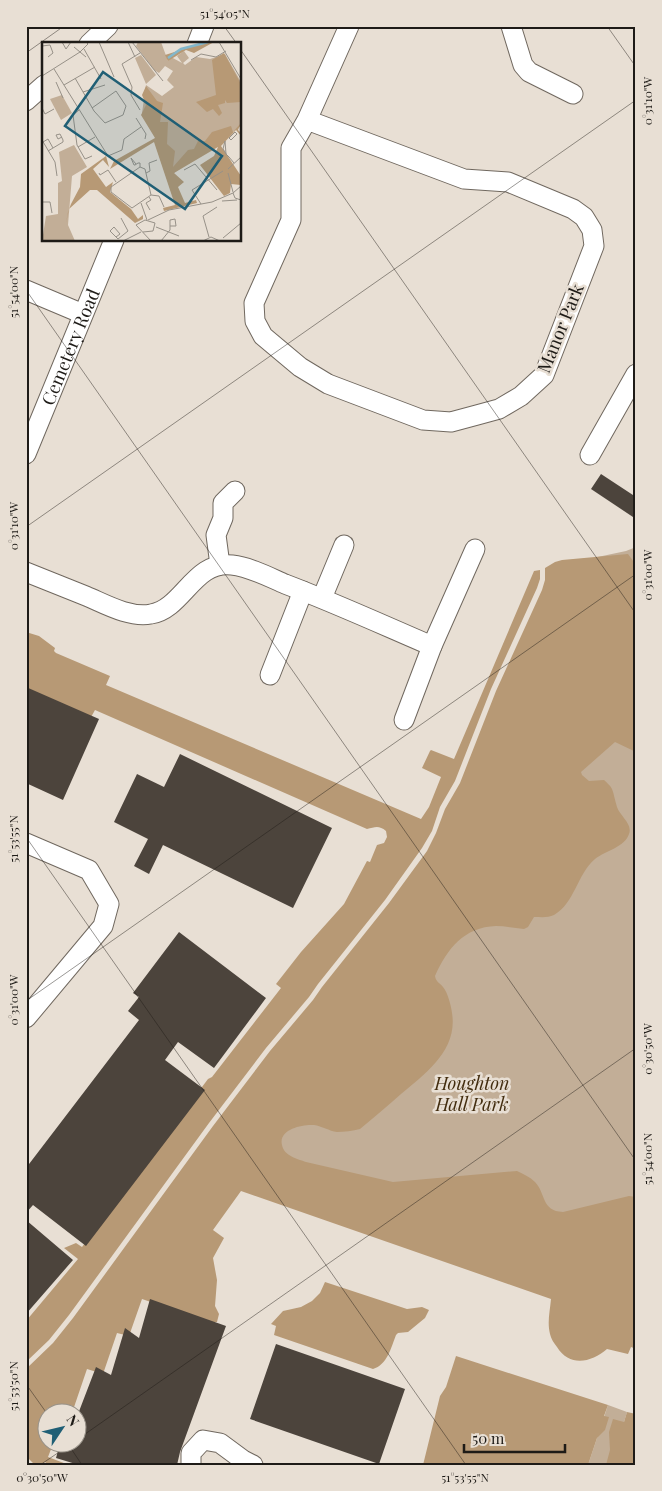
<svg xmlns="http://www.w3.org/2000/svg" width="662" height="1491" font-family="'Playfair Display',serif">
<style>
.green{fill:#c2ae97}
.forest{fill:#b79975}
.building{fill:#4c443c}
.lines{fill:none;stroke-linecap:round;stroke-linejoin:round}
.minor-casing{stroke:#70685f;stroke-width:21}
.minor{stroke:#fff;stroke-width:19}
.ticks{fill:none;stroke:#1e1b17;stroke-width:1;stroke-opacity:0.45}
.labels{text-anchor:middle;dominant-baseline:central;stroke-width:5;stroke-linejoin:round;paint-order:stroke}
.street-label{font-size:18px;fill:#1e1b17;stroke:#e8dfd4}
.park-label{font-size:18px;font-style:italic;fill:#432d0f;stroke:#e8dfd4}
.inset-river{fill:none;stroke:#83b7cb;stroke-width:2.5}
.inset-road{fill:none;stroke:#979188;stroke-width:1}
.view{fill:#205f75;fill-opacity:0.15;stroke:#205f75;stroke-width:2.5}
.inset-edge{fill:none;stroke:#1e1b17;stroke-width:2.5}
.neatline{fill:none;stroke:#1e1b17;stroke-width:2}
.ticks-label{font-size:12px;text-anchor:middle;fill:#1e1b17}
</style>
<rect width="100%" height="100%" fill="#e8dfd4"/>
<path class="green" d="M636 547V1327L208 1171 431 876 555 566 626 551Z
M608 1405 627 1412 611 1465H588Z"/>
<path class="forest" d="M628 554 636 565V752L615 742 581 772 582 775 589 781 604 780C607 783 610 785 612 789 614 794 615 801 617 807 620 816 633 824 629 834 625 847 605 851 595 859 577 874 575 903 554 915 548 918 541 917 534 917L528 927 524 929C514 928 505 926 496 926 464 927 447 949 435 976 436 982 439 982 443 987 448 993 451 1006 452 1013 458 1050 426 1073 401 1094 388 1106 374 1117 360 1129 353 1131 344 1132 337 1132 329 1131 322 1126 314 1125 303 1124 278 1129 282 1145 284 1156 298 1159 306 1162L393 1182 517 1171C523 1174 530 1177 535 1182 546 1193 541 1211 563 1212L629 1196 636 1197V1349L631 1347 628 1354 607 1349C592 1362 570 1368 557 1347 554 1343 551 1339 550 1334 547 1322 550 1311 551 1299L241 1191 213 1230 224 1238 213 1258 217 1280 215 1306 219 1314 217 1322H215V1324L142 1299 129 1336 117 1333 103 1374 87 1369 72 1413 64 1412 63 1413 48 1414V1444H53L48 1457 69 1465H48L45 1462 42 1465H35L26 1456V1369L53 1343 73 1318 213 1126 270 1051 313 1000 322 987 389 903 427 851 436 833 445 809 460 783 496 691 542 590 545 580V568L555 562 562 560Z
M540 570V579L537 588 491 689 455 781 440 807 432 831 422 848 385 900 318 984 309 997 266 1048 209 1123 69 1315 49 1340 26 1362V1321L78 1259 64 1248 76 1243 82 1247 208 1079 212 1077 281 988 276 984 301 952 344 904 367 861 370 862 377 845 384 843 387 837 386 831C379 825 375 827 367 829L95 710 90 719 26 690V632L39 636 55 648 54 651 56 653 110 676 106 685 421 819 429 807 441 777 422 768 430 751 431 750 454 759 534 571Z
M325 1282 407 1309 422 1307 429 1310 425 1318 408 1332 398 1333 396 1335C391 1348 387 1365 373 1369L274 1335 276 1326 271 1324 283 1311 301 1307 312 1301 320 1293Z
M456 1356 608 1405 604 1416 609 1417 605 1430 597 1438 588 1465H423L440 1396 446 1387Z
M627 1412 636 1414V1465H606L610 1450 609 1432 613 1419 624 1422Z"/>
<path class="building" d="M601 474 636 497V519L591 489Z
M26 687 99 719 63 800 26 783Z
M180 754 332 828 293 908 163 845 149 874 134 866 148 839 114 822 137 774 164 787Z
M179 932 266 998 214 1068 178 1042 165 1060 205 1090 86 1246 33 1205 26 1213V1168L139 1020 128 1011 139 997 133 993Z
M26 1220 73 1260 26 1314Z
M150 1299 226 1326 180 1452 177 1465H79L56 1458 60 1444H78V1414L96 1367 111 1375 125 1328 139 1338Z
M276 1344 405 1389 379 1464 250 1419Z"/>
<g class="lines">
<defs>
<g id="minor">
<path d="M511 26 523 65 529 72 573 94"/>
<path d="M89 44 108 26"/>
<path d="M197 44 204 26"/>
<path d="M26 101 44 85"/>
<path d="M307 120 464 179 508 182 573 209 584 217 592 230 594 246 544 375 521 396 499 409 477 415 451 422 423 420 328 384 300 367 263 336 255 321 254 303 291 220V148L307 120 349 26"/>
<path d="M26 290 83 314"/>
<path id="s1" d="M26 454 114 240"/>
<path d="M590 455 636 374"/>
<path d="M220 565 216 535 223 518V503L235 491"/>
<path d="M26 572C46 580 66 588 86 596 105 604 129 618 151 614 183 609 194 560 232 565 250 567 269 577 285 584 335 603 383 625 432 646"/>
<path d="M322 598 344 545"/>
<path d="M270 675 303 591"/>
<path d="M404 720 432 646 475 549"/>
<path d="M26 843 89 870 109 904 103 926 26 1018"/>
<path d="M191 1465V1453L203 1440 220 1443 243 1460 253 1465"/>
</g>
</defs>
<use href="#minor" class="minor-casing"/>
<use href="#minor" class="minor"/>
</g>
<path class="ticks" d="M224 26 237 44M607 26 636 67M240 49 636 614M26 53 64 26M26 290 636 1161M26 527 636 100M26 837 466 1465M26 1001 636 574M26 1384 48 1415M78 1439 636 1048M68 1444 82 1465M40 1465 71 1444"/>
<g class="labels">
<g class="street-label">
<text transform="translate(560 328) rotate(-68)">Manor Park</text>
<text stroke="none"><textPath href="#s1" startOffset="116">Cemetery Road</textPath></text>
</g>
<g class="park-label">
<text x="472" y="1083">Houghton<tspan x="472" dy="21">Hall Park</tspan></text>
</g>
</g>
<g transform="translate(42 42)">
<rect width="199" height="199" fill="#e8dfd4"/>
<path d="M96 0H119L126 19 129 15 140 21 135 14 142 9 147 16 141 21 143 23 154 15 168 17 183 12 199 40V84L129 133 118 98 100 71 104 43 120 54 132 45 125 38 131 29 123 24 117 31 112 28 94 4ZM99 13 114 33 104 42 93 16ZM20 53 30 71 19 78 8 57ZM32 103 45 125 30 134 26 183 33 199H0L4 174 16 172V141L20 139 17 110Z" fill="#c2ae97"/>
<path d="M164 0H172L152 11 144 8 126 19 123 13ZM182 11 199 42V60L185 61 183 58V61L176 63 180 71 177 74 171 67 165 70 154 60 174 53 170 18ZM104 44 115 59 121 61 118 80H126L125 102 133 109 131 125 146 108 152 107 156 99H163L170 90 189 84 191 90 199 81 196 88 199 91V94L194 88 179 104 199 134V143L189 142 188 151 182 154 158 123 172 114 176 105 132 131 142 140 136 145 143 161 154 158 155 161 122 169 121 166 133 163 112 100 68 127 72 119 113 96 99 73 104 63 100 53ZM64 114 67 125 61 118 51 127 64 145 71 140 68 150 89 167 96 177 101 173V177L93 181 55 148H48L27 167 24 181 26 170 29 162 38 145 39 132Z" fill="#b79975"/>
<path class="inset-river" d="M126 16 139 7 166 0"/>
<path class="inset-road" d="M20 0 24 7 29 0M57 0 72 35M86 0 93 15M90 0 121 39M177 0 199 37M0 4 8 3 11 11 6 15M32 5 44 15M42 7 59 37M149 18 159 12 174 15 184 9M12 27 66 114 80 108 82 97 99 85M0 34 38 10 46 2 44 0M33 36 52 69 63 81 81 73 84 64 74 49 50 66M14 40 21 56M22 43 53 25M41 50 63 43M0 66 3 72 12 67M37 68 31 73 35 103 43 117 50 114M98 68 89 53 90 45 80 22 98 11M94 76 104 92 103 97M193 90 195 92 189 98 187 96ZM0 98 13 120 15 134M1 100 6 97 11 106M36 105 53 95M6 109 21 100V98L18 92 14 93 16 97 20 95M184 112 183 99 181 107 183 110 184 112 187 115 192 121M94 122 89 116 92 123H93L96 121H98V125M98 125 103 127 109 153 90 166 69 150V145ZM186 127 199 115M142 128 153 122 175 148M57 131 58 133 66 128 74 140M104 131 108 129 107 121 115 118M186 131 191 150M199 144 191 151 193 156 199 158M0 153V188M109 153 117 154 122 165M107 155 109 158 104 161 108 168M180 159 195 158M1 160H8L10 171M99 161 105 178M159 162 150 148 181 129M106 178 127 168 170 160 191 151M114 185 137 194M101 190 111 189 113 181 103 178 94 183 109 199M74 195 78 192 72 185 68 189 76 197 86 189 79 176M167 195 161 174 175 165M181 196 199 181M81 199 99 190M119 199 128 188V178L133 177 134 184H128M161 199 169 195 178 199"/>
<path class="view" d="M61 30 180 114 143 167 23 84Z"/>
<rect width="199" height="199" class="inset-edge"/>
</g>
<rect width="662" height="1491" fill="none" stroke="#e8dfd4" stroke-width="55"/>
<g transform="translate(62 1428) rotate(55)"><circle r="24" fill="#e8dfd4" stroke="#979188"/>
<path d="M0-4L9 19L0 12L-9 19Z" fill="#205f75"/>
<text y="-8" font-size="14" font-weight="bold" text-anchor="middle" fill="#1e1b17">N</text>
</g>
<path d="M464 1444v8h101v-8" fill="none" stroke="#1e1b17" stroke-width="2.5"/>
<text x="472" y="1444" font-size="15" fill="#1e1b17" stroke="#e8dfd4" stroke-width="4" paint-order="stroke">50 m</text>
<rect x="28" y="28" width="606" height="1436" class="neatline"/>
<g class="ticks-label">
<text x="225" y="18">51°54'05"N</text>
<text transform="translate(648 101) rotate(-90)" y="4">0°31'10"W</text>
<text transform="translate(14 292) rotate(-90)" y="4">51°54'00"N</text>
<text transform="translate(14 526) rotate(-90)" y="4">0°31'10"W</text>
<text transform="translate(648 575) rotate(-90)" y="4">0°31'00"W</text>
<text transform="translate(14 839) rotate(-90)" y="4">51°53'55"N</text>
<text transform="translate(14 1000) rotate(-90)" y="4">0°31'00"W</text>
<text transform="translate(648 1049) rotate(-90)" y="4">0°30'50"W</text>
<text transform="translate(648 1159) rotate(-90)" y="4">51°54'00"N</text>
<text transform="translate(14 1386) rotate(-90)" y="4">51°53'50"N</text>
<text x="42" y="1482">0°30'50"W</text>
<text x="465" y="1482">51°53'55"N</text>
</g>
</svg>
